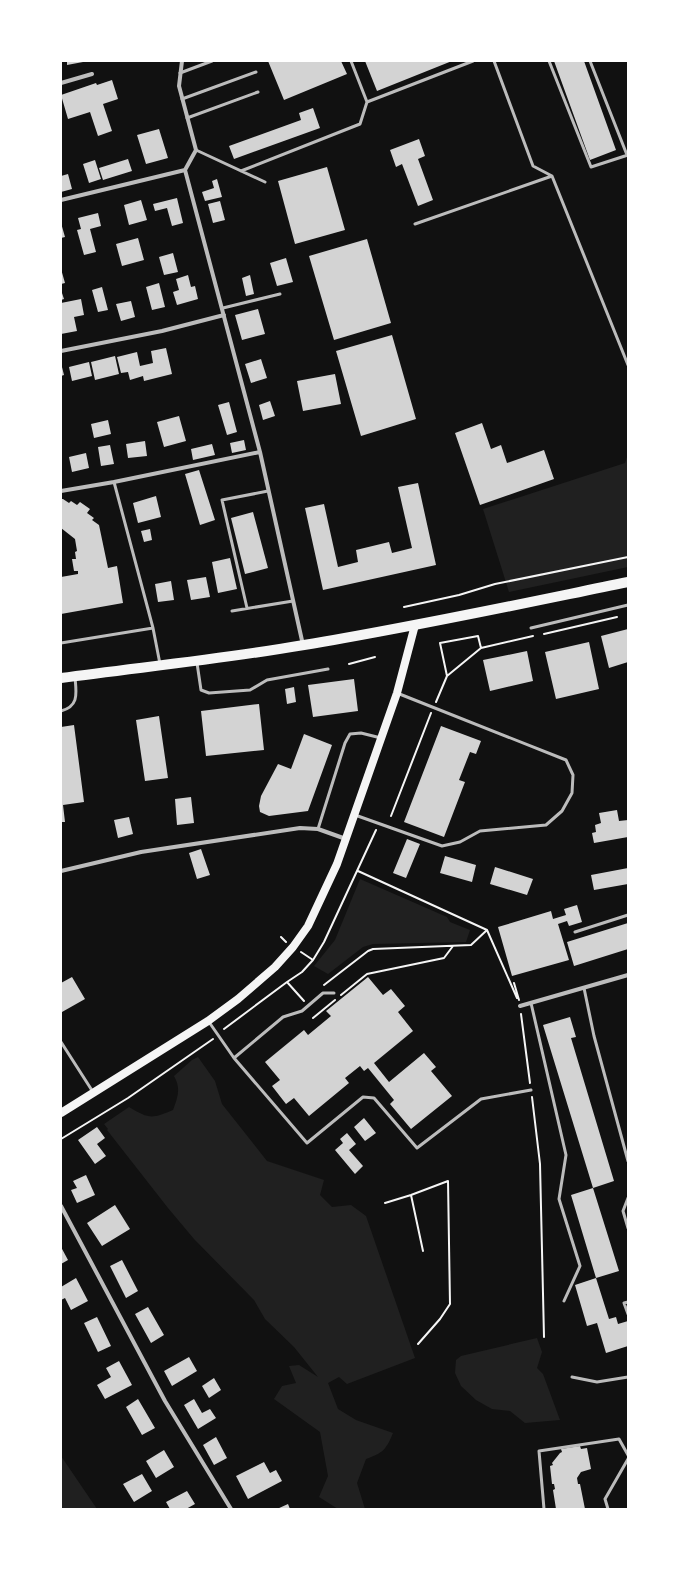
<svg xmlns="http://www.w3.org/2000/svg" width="689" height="1570" font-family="'IBM Plex Sans',sans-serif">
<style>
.green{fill:#202020}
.building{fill:#d3d3d3}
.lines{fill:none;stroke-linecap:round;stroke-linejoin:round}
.path{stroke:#f5f5f5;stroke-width:2}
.service{stroke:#bcbcbc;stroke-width:3}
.minor{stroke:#bcbcbc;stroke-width:4}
.secondary{stroke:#f5f5f5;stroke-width:8}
.primary{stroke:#f5f5f5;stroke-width:10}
</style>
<rect width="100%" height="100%" fill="#111"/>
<path class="green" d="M628 454V567L509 592 483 509 625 463Z
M360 879 447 917 450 922 470 930 466 942 373 944 363 947 328 974 314 966 335 940Z
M198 1057 215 1081 222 1104 267 1161 324 1180 320 1195 332 1207 351 1205 366 1216 415 1358 347 1384 339 1377 328 1383 338 1409 356 1420 393 1433C386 1450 383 1453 366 1459L357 1483 365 1509H338L319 1497 328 1476 320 1432 274 1399 282 1386 296 1383 289 1366 299 1365 318 1377 294 1347 265 1319 254 1300 194 1239 168 1208 107 1130 108 1129 104 1124 129 1107C149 1119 152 1119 173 1110 178 1097 181 1088 174 1076L192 1060Z
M537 1338 542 1352 537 1368 543 1374 560 1420 525 1423 510 1411 492 1409 476 1400 461 1386 455 1373 456 1360 461 1356Z
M61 1456 97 1509H61Z"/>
<path class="building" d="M67 61H83V62L67 65Z
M268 61H341L347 74 284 100Z
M365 61H452L377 91Z
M554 61H584L616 150 590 160Z
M112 80 118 99 103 104 112 131 98 136 90 112 68 119 61 95 96 83 97 85Z
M313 108 320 128 234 159 229 146 301 120 299 113Z
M159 129 168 158 146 164 137 135Z
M419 139 425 156 418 159 433 200 418 206 402 164 396 167 390 150Z
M128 159 132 171 103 180 99 168Z
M95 160 101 179 89 183 83 164Z
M327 167 345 230 295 244 278 181Z
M68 174 72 189 61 192V176Z
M217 179 222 197 205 201 202 192 214 188 212 181Z
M177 198 183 223 172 226 167 208 155 211 153 204Z
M141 200 147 220 129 225 124 205Z
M220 201 225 220 213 223 208 204Z
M98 213 101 226 90 229 96 252 84 255 77 230 81 229 78 218Z
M61 223 65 237 61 238Z
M138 238 144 260 122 266 116 244Z
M367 239 391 323 334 340 309 256Z
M173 253 178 272 164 275 159 257Z
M286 258 293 282 277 286 270 263Z
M61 269 65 283 61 284Z
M188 275 191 287 195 286 198 299 177 305 173 292 179 290 176 279Z
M250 275 254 294 246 296 242 278Z
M159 283 165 307 152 310 146 287Z
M102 287 108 310 98 312 92 290Z
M61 290 64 299 61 300Z
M81 299 84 315 74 317 77 331 61 334V303Z
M131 301 135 317 121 321 116 304Z
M258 309 265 334 242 340 235 315Z
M392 335 416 419 361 436 336 351Z
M166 348 172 374 144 381 143 376 130 380 128 372 121 373 117 357 137 352 140 366 153 363 151 351Z
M115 356 119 374 95 380 91 362Z
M261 359 267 378 251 383 245 364Z
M89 362 92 376 72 381 69 367Z
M61 363 64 375 61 376Z
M335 374 341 404 303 411 297 381Z
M270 401 275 416 263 420 259 405Z
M229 402 237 432 227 435 218 405Z
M179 416 186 441 164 447 157 422Z
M108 420 111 434 94 438 91 424Z
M482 423 491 449 501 445 507 463 544 450 554 479 480 505 455 433Z
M244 440 246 450 232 453 230 443Z
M145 441 147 456 128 458 126 444Z
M212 444 215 455 193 460 191 449Z
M110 445 114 464 101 466 98 447Z
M86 453 89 468 72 472 69 457Z
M199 470 215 520 200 525 185 474Z
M418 483 436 565 323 590 305 508 324 504 338 567 358 562 356 550 389 542 392 553 412 548 398 487Z
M156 496 161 517 138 523 133 503Z
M61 499H63L69 503 71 501 77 505 80 502 90 509 87 513 94 518 92 520 99 525 108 568 117 566 123 603 61 614V577L78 574V571H74L72 559H76L75 552 77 551 75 539 61 528Z
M253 512 268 568 245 574 231 518Z
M150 529 152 540 144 542 141 531Z
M230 558 237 589 218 593 212 562Z
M206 577 210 597 191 600 187 580Z
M171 581 174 600 158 602 155 584Z
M628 629V662L609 668 601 636Z
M589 642 599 689 556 699 545 652Z
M527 651 533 681 490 691 483 660Z
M354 679 358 711 313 717 308 685Z
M294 687 296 702 287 704 285 689Z
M259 704 264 750 206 756 201 711Z
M159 716 168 778 145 781 136 720Z
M74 725 84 802 63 805 65 822H61V727Z
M441 726 481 741 476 754 470 752 459 780 465 782 444 837 404 822Z
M304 734 332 745 308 811 269 816 260 812 259 806 261 796 278 764 291 769Z
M191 797 194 823 177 825 175 799Z
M617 810 619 821 628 820V837L594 843 592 833 596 832 595 825 601 823 599 813Z
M129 817 133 834 118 838 114 820Z
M407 839 420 844 406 878 393 873Z
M201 849 210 875 197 879 189 853Z
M445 856 476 865 472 882 440 873Z
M495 867 533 879 527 895 490 884Z
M628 868V884L594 890 591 875Z
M577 905 582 922 569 926 567 921 558 924 569 960 512 976 498 927 551 911 553 919 566 915 564 909Z
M628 923V949L574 966 567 942Z
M72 977 85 999 62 1012 61 1010V983Z
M368 977 383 995 391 989 405 1006 398 1012 413 1031 374 1063 389 1082 424 1053 436 1067 431 1071 452 1096 411 1129 390 1104 394 1100 368 1068 364 1071 360 1066 345 1078 349 1083 309 1116 294 1098 286 1104 272 1086 280 1080 265 1062 304 1030 308 1035 331 1016 326 1011Z
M570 1017 576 1037 571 1038 614 1181 593 1188 543 1025Z
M364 1118 376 1133 365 1141 354 1127Z
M97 1127 105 1138 97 1144 106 1156 95 1164 78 1140Z
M347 1133 356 1144 349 1150 363 1166 355 1174 335 1150 343 1143 340 1139Z
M86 1175 95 1195 77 1203 71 1190 77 1188 73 1181Z
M593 1188 619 1271 596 1278 609 1319 616 1317 618 1324 628 1321V1346L606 1353 597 1323 587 1326 575 1285 596 1278 571 1195Z
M115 1205 130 1229 102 1246 87 1223Z
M61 1247 68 1260 61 1264Z
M122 1260 138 1291 126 1298 110 1266Z
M76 1278 88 1301 71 1310 65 1298 61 1300V1287Z
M148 1307 164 1335 151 1343 135 1314Z
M97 1317 111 1346 98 1352 84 1323Z
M189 1357 197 1371 172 1386 164 1371Z
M119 1361 132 1385 105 1399 97 1385 111 1377 106 1368Z
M214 1378 221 1390 209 1398 202 1386Z
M138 1399 155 1428 142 1435 126 1407Z
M194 1399 202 1413 210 1409 216 1418 198 1429 184 1405Z
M216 1437 227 1458 214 1465 203 1445Z
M580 1446 581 1449 587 1448 591 1469 581 1472 577 1478 578 1484H580L585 1509H556L553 1490 555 1489 554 1484H552L550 1466 553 1465 552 1463 560 1453 562 1452 561 1449Z
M164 1450 174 1467 156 1478 146 1461Z
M264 1462 270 1473 276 1470 282 1481 248 1499 236 1476Z
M142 1474 152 1491 134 1502 123 1484Z
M187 1491 195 1504 186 1509H170L166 1502Z
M288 1504 290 1509H277Z"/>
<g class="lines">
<path class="path" d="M404 607 459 595 495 584 628 557
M544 634 617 617
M349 664 375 657
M447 676 440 643 478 636 481 648
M436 702 447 676 481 648 533 636
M391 816 431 713
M358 871 487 930 517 998
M281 937 286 942
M301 952 313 960 302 972 287 982 304 1001
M313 960 324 942 376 830
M514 983 519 1000
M324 985 368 951 373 949 471 945 487 930
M341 995 367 974 444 958 453 946
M521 1014 530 1083
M313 1018 335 1000
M224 1029 287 982
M532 1097 540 1164 544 1337
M61 1139 128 1098 213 1039
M411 1195 423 1251
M385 1203 411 1195 448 1181 450 1304 440 1319 418 1344"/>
<path class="service" d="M494 61 533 166 552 176 628 365
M549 61 591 167 628 155
M590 61 627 155
M180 73 212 61
M182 99 256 72
M367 102 473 61
M187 118 258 92
M196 150 265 182
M241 171 360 124 367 102 351 61
M415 224 552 176
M223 308 280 294
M114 482 153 628 160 664
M247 608 222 500 268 491
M232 611 293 601
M531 628 628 605
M61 643 153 628
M197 663 201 690 209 693 250 690 267 680 328 669
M61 711C80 706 76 692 75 677
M355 815 442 846 460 842 480 831 546 825 562 811 572 793 573 775 566 760 397 693
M318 829 345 743 350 734 361 733 381 738
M575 932 628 915
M584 988 594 1036 628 1161
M531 1003 566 1155 559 1199 580 1266 564 1301
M209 1022 234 1058 307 1143 363 1097 374 1098 417 1148 481 1099 531 1090
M61 1042 93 1092
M234 1058 283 1017 302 1011 323 993H334
M628 1198 623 1211 628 1228
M628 1302 624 1303 628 1314
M572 1377 597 1382 628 1377
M544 1509 539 1451 619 1439 628 1455
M608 1509 605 1499 628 1459"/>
<path class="minor" d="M182 61 179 86 196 150 185 170 260 452 303 645
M61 83 92 74
M61 200 185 170
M61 351 162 331 224 315
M61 491 114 482 260 452
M61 871 141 852 300 828 318 829 346 839
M520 1006 628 975
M61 1206 165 1401 231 1509"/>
<path class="secondary" d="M61 1113 208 1021 238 999 275 967 293 947 308 926 337 864 397 693 415 625"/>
<path class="primary" d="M61 678C142 667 223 659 304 645 413 627 520 604 628 582"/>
</g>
<rect width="689" height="1570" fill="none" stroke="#ffffff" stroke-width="124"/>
</svg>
